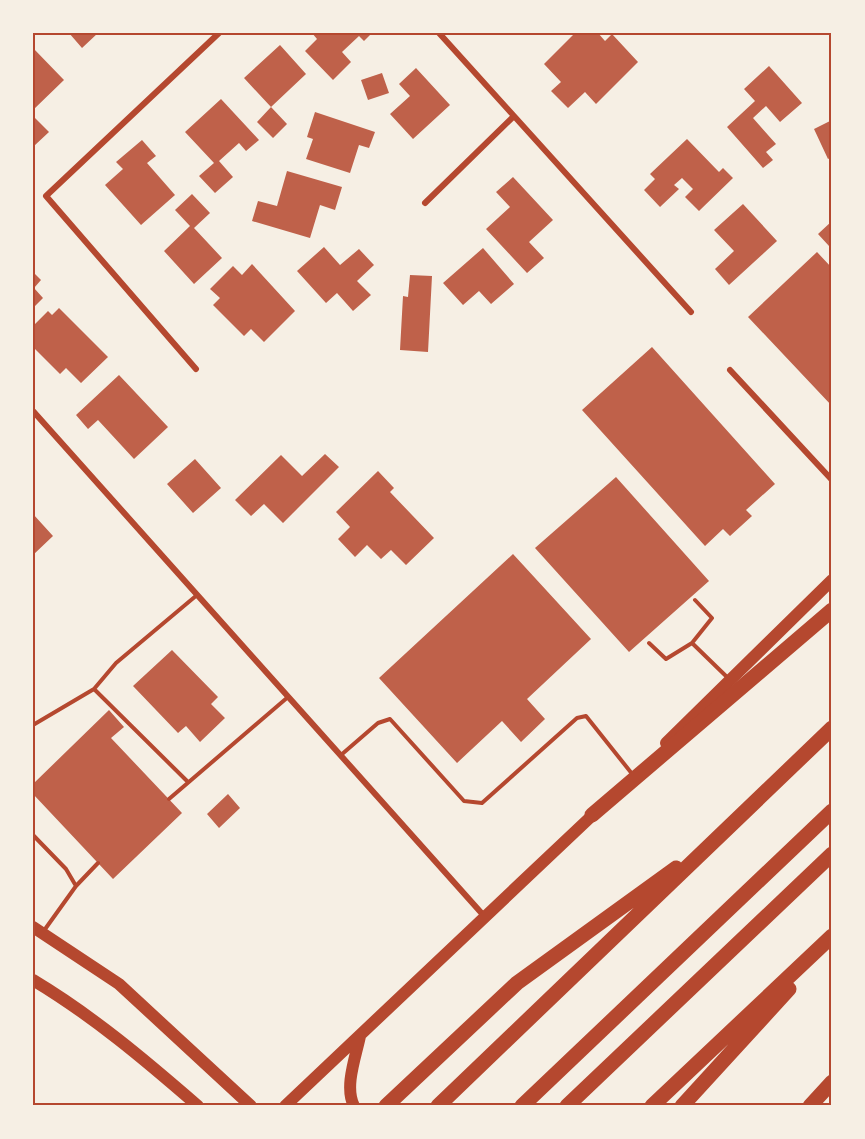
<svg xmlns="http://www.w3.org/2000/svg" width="865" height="1139" font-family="'Varela Round',sans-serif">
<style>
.building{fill:#bf614a}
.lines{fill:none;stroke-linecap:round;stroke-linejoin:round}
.service{stroke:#b5482f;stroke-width:4}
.minor{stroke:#b5482f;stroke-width:6}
.secondary{stroke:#b5482f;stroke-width:12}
.motorway{stroke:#b5482f;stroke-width:15}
.neatline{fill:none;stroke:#b5482f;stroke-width:2}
</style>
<rect width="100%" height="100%" fill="#f6efe4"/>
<path class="building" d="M69 33H98L82 48Z
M312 33H372L364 41 359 36 342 52 351 62 333 80 305 51 317 39Z
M575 33H598L605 41 612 34 638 62 596 104 585 92 568 108 551 91 561 82 544 64Z
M280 45 306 74 271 107 244 78Z
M33 48 64 80 33 110Z
M769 66 802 103 780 122 766 106 753 118 776 144 766 152 773 160 763 168 727 127 755 101 744 89Z
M416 68 450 105 413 139 390 114 410 96 399 84Z
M382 73 389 93 368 100 361 80Z
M221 99 259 140 246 151 239 143 219 161 233 177 215 193 199 176 214 163 185 132Z
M271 107 287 124 273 138 257 122Z
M315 112 375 132 369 148 359 145 350 173 306 159 313 139 307 137Z
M33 116 49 132 34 146 33 145Z
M832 120V157L828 159 814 129Z
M687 139 719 172 723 168 733 178 699 211 685 197 693 189 682 178 674 185 679 189 660 207 644 190 655 179 650 174Z
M142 140 156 156 147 163 175 195 141 225 105 185 123 169 116 162Z
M287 171 342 187 335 210 320 205 310 238 252 221 258 201 277 206Z
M513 177 553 220 529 242 544 258 527 273 486 229 510 207 496 192Z
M192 194 210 213 194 228 222 258 194 284 164 251 190 226 175 210Z
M743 204 777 241 729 285 715 269 734 251 714 230Z
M832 221V243L829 246 818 234Z
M324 247 340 265 359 249 374 265 357 281 371 295 353 311 337 293 326 303 297 271Z
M483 248 514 284 491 304 479 291 463 305 443 283Z
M817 252 832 268V406L748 317Z
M252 264 295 311 264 342 251 329 244 336 213 305 220 298 210 289 233 266 242 275Z
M33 272 41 280 34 288 43 298 33 308Z
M410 275 432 276 428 352 400 350 403 296 408 297Z
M59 308 108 357 81 383 66 368 60 374 33 347V326L48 311 52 315Z
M652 347 775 484 746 510 752 516 730 536 723 529 705 546 582 410Z
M119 375 168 427 134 459 98 420 88 429 76 415Z
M325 454 339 467 283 523 264 504 251 516 235 500 281 455 302 476Z
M195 459 221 488 193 513 167 484Z
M378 471 394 488 390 492 434 538 406 565 391 550 381 559 367 545 355 557 338 539 350 527 336 512Z
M616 477 709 581 629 652 535 548Z
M33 514 53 536 33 555Z
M513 554 591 639 527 699 545 719 521 742 502 721 457 763 379 678Z
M172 650 218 697 211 704 225 718 200 742 186 726 178 733 133 686Z
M109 710 124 727 111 738 182 813 113 879 33 794V784Z
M228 794 240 808 219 828 207 814Z"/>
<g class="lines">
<path class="service" d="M649 643 666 659 692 643 712 618 695 600
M692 643 728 678
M33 725 94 689
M341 755 378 723 390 719 464 801 482 803 577 718 586 716 633 775
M188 782 94 689 116 663 197 595
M169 799 288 697
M33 835 66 869 76 886 43 932
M76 886 98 863"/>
<path class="minor" d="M439 33 691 312
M425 203 514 116
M196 369 46 196 219 33
M730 370 832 480
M33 411 485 917"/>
<path class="secondary" d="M666 743 832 580
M33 927 119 984 251 1106
M33 980C93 1016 145 1060 198 1106
M285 1106 598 810
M354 1106C344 1087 356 1056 360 1036"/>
<path class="motorway" d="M592 815 832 610
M386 1106 517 983 676 868
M438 1106 832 728
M522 1106 832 811
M567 1106 832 854
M652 1106 832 936
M682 1106 789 989
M810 1106 832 1082"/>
</g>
<rect width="865" height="1139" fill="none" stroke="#f6efe4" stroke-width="69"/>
<rect x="34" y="34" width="796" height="1070" class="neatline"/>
</svg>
